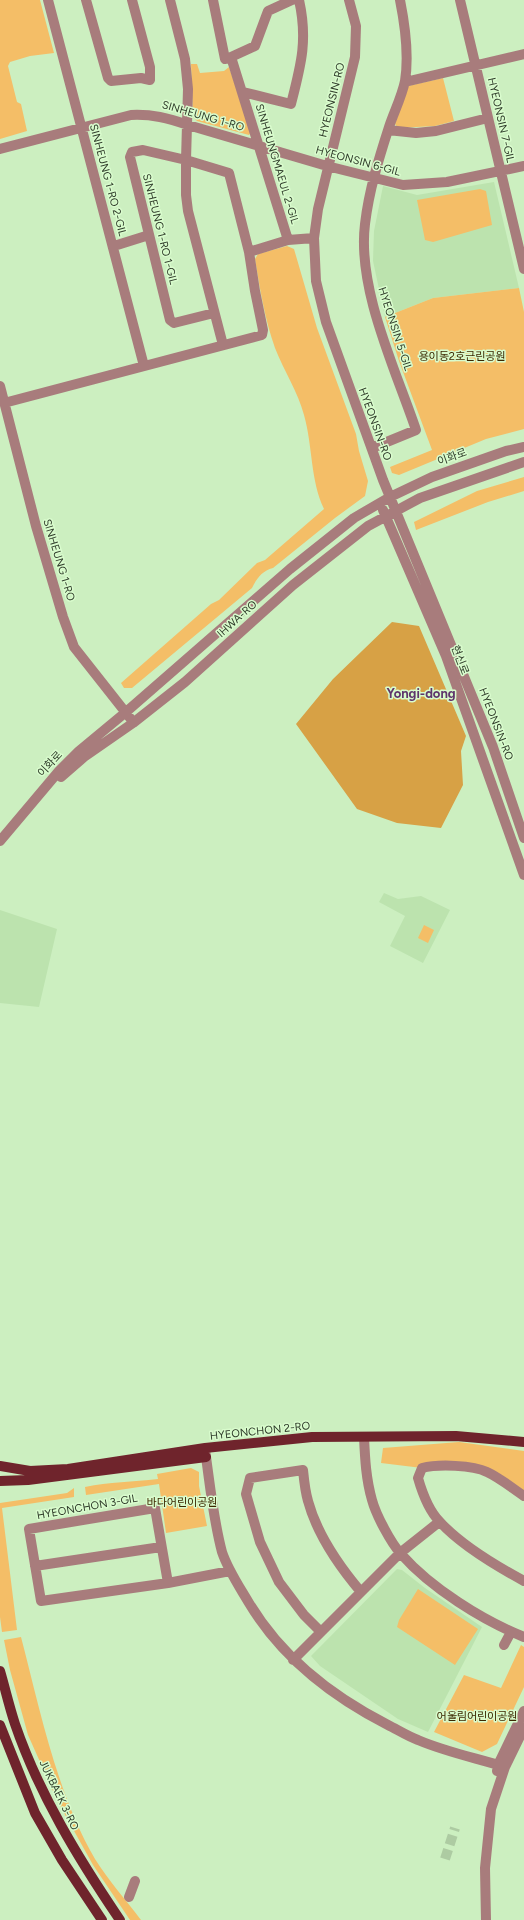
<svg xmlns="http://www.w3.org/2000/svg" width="524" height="1920" font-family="Figtree,'Noto Sans KR',sans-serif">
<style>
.built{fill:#bce3ae}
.green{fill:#f4be67}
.forest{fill:#d7a145}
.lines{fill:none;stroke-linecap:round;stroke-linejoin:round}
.minor-tunnel{stroke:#adcba2;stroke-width:10;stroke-dasharray:10 5;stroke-linecap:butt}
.minor{stroke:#a87c7c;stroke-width:10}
.major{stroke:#6f242c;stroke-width:10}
.labels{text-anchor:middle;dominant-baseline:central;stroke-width:3;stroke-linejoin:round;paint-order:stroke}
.street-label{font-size:11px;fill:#2f3c2a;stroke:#d9fccd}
.park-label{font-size:11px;fill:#3c2700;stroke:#d9fccd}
.quarter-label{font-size:13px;font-weight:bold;fill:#5f366c;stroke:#d9fccd}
</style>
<rect width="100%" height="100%" fill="#ccefc0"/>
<path class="built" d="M494 182 519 288 433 298 385 317 373 261 374 231 383 186 417 195Z
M384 893 398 899 421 896 450 910 423 963 390 946 405 916 379 902Z
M0 910 57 929 39 1007 0 1003Z
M397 1569 402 1570 425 1588 482 1627 428 1732 398 1719 320 1666 311 1656Z"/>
<path class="green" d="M0 0H40L54 53 30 56 10 62 8 66 17 102 21 104 27 131 0 139Z
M191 64H197L200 73 224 71 229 67 251 132 249 135 197 121 193 117Z
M443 78 454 121 435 126 398 128 395 124 408 86Z
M480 189 486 191 492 225 433 242 425 240 417 200Z
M287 246 294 249 317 328 356 434 359 451 368 481 365 496 335 518 273 568C262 571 257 578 252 588L132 688H124L121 683 211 604 219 600 257 563 265 560 324 509C310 479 313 447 304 415 298 392 284 371 275 348 265 320 260 289 255 259L258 254Z
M519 288 524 312V429L486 439 399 475 392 473 390 467 432 450 399 361 385 317 433 298Z
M524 477V491L488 502 416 530 414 522 477 491Z
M424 925 434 930 428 943 418 938Z
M459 1442 524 1451V1496L487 1472 422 1468 381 1463 383 1448Z
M191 1468 199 1472V1486L207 1526 166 1533 159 1484 86 1495 85 1487C109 1482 133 1482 158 1479L157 1474Z
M74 1488V1497L2 1508 17 1630 2 1632 0 1617V1503L67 1493Z
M418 1589 478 1629 455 1665 397 1627 399 1620Z
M21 1637C40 1710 57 1794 95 1859 108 1880 126 1900 141 1920H130L93 1865 58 1802 28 1735 10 1670 4 1640Z
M521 1645 524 1647V1687L497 1744 482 1752 434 1732 464 1675 501 1688Z"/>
<path class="forest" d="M392 622 419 626 466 736 461 751 463 785 441 828 397 823 357 809 296 724 333 679Z"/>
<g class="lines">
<path class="minor-tunnel" d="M445 1859 455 1828"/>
<path class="minor" d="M48 0 144 366
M86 0 108 78 111 81 141 78 150 80V67L132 0
M213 0 225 59 231 57 288 240 314 238
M349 0 356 26 355 57 318 209 314 238 316 281 326 322 383 480 493 747 524 838
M460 0 524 269
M231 57 255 46 268 11 292 0
M405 82 524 54
M243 92 291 104C301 65 308 40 299 0
M388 130 416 133 436 131 488 118
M0 149 131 115C152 114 168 118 188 125L327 166 403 185 447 182 524 166
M114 246 149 235
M249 252 288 240
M214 313 174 323 170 320 130 157 132 152 143 150 186 160V195L188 211 223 345
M0 386 36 526 63 617 74 647 130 718
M4 403 262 335 263 330 255 291 249 252 229 173 186 160 188 89 185 59 170 0
M372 448 416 430C395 368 357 289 365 224 369 190 379 158 389 127 394 112 402 96 405 81 409 56 405 25 400 0
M383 510 446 656 524 875
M61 777 84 757 133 723 185 682 293 585 368 526 420 498 524 462
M0 841 59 771 79 751 126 712 290 569 354 518 390 497 432 477 506 451 524 447
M364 1437C365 1459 366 1479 372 1500 376 1515 391 1543 401 1554 431 1588 482 1620 524 1637
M205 1450C210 1484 213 1518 222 1552 228 1570 239 1586 249 1603 282 1658 331 1696 388 1725 398 1730 407 1736 418 1740 446 1752 476 1758 505 1767
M524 1496C512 1488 500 1478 487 1472 473 1465 438 1464 422 1468L418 1478C422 1492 429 1511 440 1522 460 1544 498 1567 524 1581
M35 1566 161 1547
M168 1583 155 1508 29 1529 41 1601 168 1583 230 1571
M320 1631 304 1615 279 1582 260 1542 246 1494 250 1478 303 1470C304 1480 305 1491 308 1501 317 1534 339 1566 361 1592
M504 1645 511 1632
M293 1660 400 1553 439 1522
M497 1771 498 1765 524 1711
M129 1897 135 1881
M486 1920 485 1868 491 1809 505 1767 524 1728"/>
<path class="major" d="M0 1466 30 1471 68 1469 205 1448 312 1437 456 1436 524 1442
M0 1481 28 1480 206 1457
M0 1671C5 1688 9 1706 15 1724 39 1794 78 1858 120 1920
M0 1725 35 1813 62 1860 102 1920"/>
</g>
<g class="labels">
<g class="street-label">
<text transform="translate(332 100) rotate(-76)">HYEONSIN-RO</text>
<text transform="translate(203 116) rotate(16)">SINHEUNG 1-RO</text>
<text transform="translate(501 120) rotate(77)">HYEONSIN 7-GIL</text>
<text transform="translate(358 161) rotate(15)">HYEONSIN 6-GIL</text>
<text transform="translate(277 164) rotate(73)">SINHEUNGMAEUL 2-GIL</text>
<text transform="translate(108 180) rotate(75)">SINHEUNG 1-RO 2-GIL</text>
<text transform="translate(160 229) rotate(76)">SINHEUNG 1-RO 1-GIL</text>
<text transform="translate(395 329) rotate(72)">HYEONSIN 5-GIL</text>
<text transform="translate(375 424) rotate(70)">HYEONSIN-RO</text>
<text transform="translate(452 457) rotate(-20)">이화로</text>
<text transform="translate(59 560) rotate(73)">SINHEUNG 1-RO</text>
<text transform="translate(237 619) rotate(-42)">IHWA-RO</text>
<text transform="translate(460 660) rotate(69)">현신로</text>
<text transform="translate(496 724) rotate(69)">HYEONSIN-RO</text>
<text transform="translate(50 764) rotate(-47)">이화로</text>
<text transform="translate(260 1431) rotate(-6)">HYEONCHON 2-RO</text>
<text transform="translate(87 1507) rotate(-10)">HYEONCHON 3-GIL</text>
<text transform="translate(59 1795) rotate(64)">JUKBAEK 3-RO</text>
</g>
<g class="park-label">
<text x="462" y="356">용이동2호근린공원</text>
<text x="182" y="1502">바다어린이공원</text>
<text x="477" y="1716">어울림어린이공원</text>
</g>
<g class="quarter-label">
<text x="421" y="693">Yongi-dong</text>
</g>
</g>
</svg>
